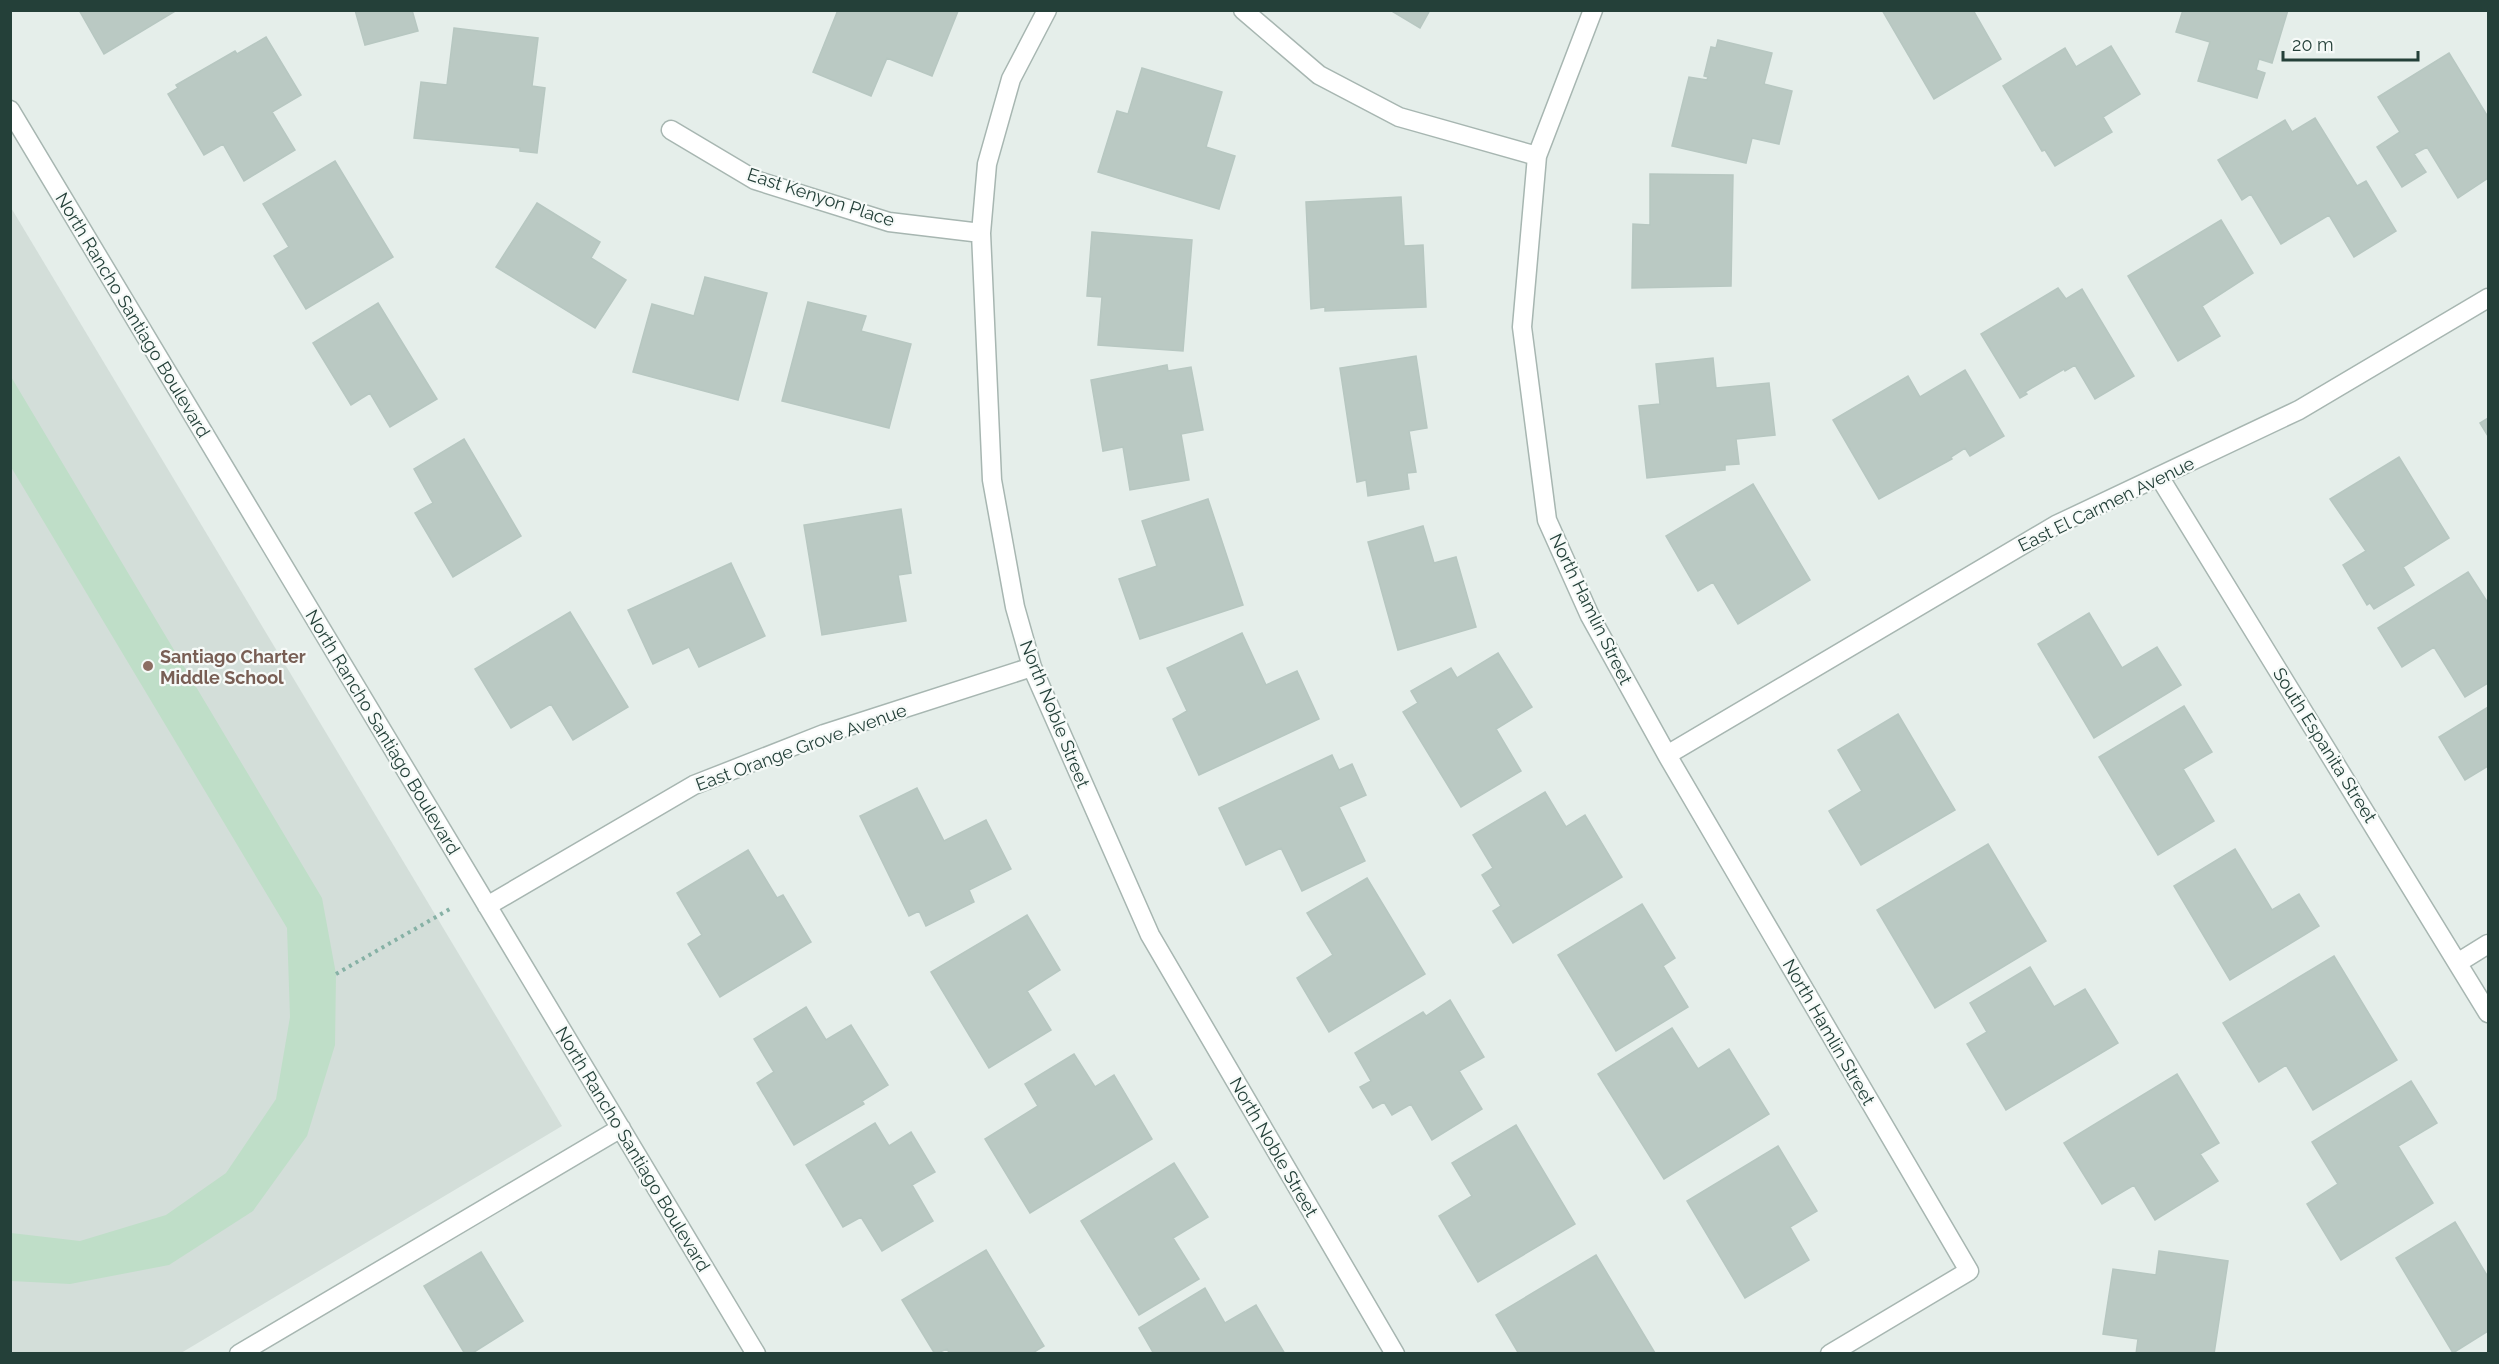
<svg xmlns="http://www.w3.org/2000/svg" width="2499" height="1364" font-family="Raleway,sans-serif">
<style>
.built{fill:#d3ded9}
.green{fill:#bfdec8}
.building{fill:#bac9c3;stroke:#b7c7c1;stroke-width:1.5}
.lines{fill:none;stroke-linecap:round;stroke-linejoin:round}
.minor-casing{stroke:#a7b6b1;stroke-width:21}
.path{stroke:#86b1a5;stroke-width:4;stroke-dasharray:3 4.5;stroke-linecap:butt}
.minor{stroke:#fff;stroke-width:18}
.education-dot{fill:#8d6e63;stroke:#f6faf8;stroke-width:2}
.labels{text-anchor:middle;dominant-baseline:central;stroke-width:4.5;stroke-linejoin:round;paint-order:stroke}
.street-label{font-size:18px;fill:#244039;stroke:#f6faf8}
.education-label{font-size:18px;font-weight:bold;fill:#785e54;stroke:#f6faf8;text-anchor:start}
</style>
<rect width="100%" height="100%" fill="#e5eeea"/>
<path class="built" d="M10 206 562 1126 181 1353H11Z"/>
<path class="green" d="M10 375 322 898 336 974 335 1045 307 1136 253 1211 169 1265 70 1284 11 1281V1233L80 1241 166 1215 226 1173 276 1099 290 1017 287 928 11 467Z"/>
<path class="building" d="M79 10H177L104 54Z
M355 10H412L418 31 365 45Z
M838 10H956L958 11 932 76 887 58 871 96 813 72Z
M1390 10H1430L1420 28Z
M1882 10H1973L2001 59 1934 99Z
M2183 10H2288L2272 63 2259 59 2256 70 2265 73 2257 98 2198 81 2210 42 2176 32Z
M454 28 538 38 532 86 545 88 537 153 520 151V148L414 138 421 82 447 85Z
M266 37 301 95 272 112 295 150 244 181 223 144 204 155 168 94 178 88 176 85 235 51 237 54Z
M1718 40 1772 53 1764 84 1792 91 1779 144 1752 138 1746 163 1672 146 1689 77 1707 80 1708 77 1704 76 1711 47 1716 48Z
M2111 46 2140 94 2103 117 2112 132 2055 166 2045 150 2042 151 2003 86 2065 48 2076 67Z
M2449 53 2488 117V178L2458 198 2427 147 2414 154 2426 172 2402 187 2377 147 2400 132 2378 97Z
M1142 68 1222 92 1206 147 1235 156 1219 209 1098 172 1117 111 1128 114Z
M2315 118 2357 186 2366 181 2396 231 2354 257 2329 215 2281 244 2251 194 2242 200 2218 160 2285 120 2292 132Z
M335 161 393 257 306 309 274 256 289 247 263 204Z
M1650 174 1733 175 1731 286 1632 288 1633 224 1650 225Z
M1401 197 1404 246 1423 245 1426 307 1325 311V307L1311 309 1306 202Z
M537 203 600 242 591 258 626 280 595 328 496 267Z
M2221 220 2253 273 2202 306 2220 336 2178 361 2128 276Z
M1092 232 1192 240 1183 351 1098 345 1102 297 1087 296Z
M705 277 767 293 738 400 633 372 652 304 694 316Z
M2058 288 2066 299 2082 289 2134 376 2095 399 2075 365 2065 371 2064 369 2025 392 2027 394 2020 398 1981 334Z
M808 302 866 316 861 331 911 344 889 428 782 401Z
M378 303 437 399 390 427 370 393 351 405 313 343Z
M1416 356 1427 428 1409 431 1416 472 1407 473 1409 489 1368 496 1366 480 1357 482 1340 368Z
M1713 358 1716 388 1769 383 1775 435 1736 439 1739 464 1725 465V470L1647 478 1639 406 1660 404 1656 364Z
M1167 365 1168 371 1191 367 1203 430 1181 434 1189 480 1130 490 1123 447 1103 451 1091 380Z
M1965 370 2004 436 1970 456 1965 448 1951 457 1952 459 1879 499 1833 420 1908 376 1920 397Z
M2488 418V436L2480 423Z
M464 439 521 536 453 577 415 513 433 503 414 469Z
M2399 457 2449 538 2403 567 2414 585 2374 609 2370 603 2367 605 2343 565 2366 551 2330 499Z
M1753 484 1810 580 1738 624 1713 582 1698 591 1666 536Z
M1208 499 1243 605 1140 639 1119 579 1157 566 1142 521Z
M901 509 911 573 898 575 906 621 822 635 804 525Z
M1423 526 1434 563 1456 557 1476 627 1398 650 1368 542Z
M731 563 765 636 699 667 689 647 653 664 628 610Z
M2468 572 2488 603V683L2465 697 2434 647 2402 667 2378 628Z
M570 612 628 707 573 740 551 704 511 728 475 669Z
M2089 613 2122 668 2157 647 2181 685 2094 738 2038 644Z
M1242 633 1266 685 1297 671 1319 719 1199 775 1173 719 1187 711 1167 668Z
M1498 653 1532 707 1496 729 1521 771 1461 807 1403 712 1418 703 1411 691 1451 668 1457 678Z
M2184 706 2212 752 2183 769 2214 821 2158 855 2099 757Z
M2488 707V766L2465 780 2439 737Z
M1898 714 1955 810 1861 865 1829 811 1862 791 1838 750Z
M1332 755 1339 770 1352 764 1366 795 1339 807 1365 861 1302 891 1281 848 1246 865 1219 808Z
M917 788 944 841 986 820 1011 869 969 890 974 902 926 926 919 911 909 916 860 816Z
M1545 792 1566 827 1585 815 1622 877 1513 943 1493 911 1501 906 1482 875 1493 868 1473 835Z
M1988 844 2046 941 1935 1008 1877 910Z
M2235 849 2272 910 2299 894 2319 926 2230 980 2174 886Z
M748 850 777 898 783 895 811 942 720 997 688 944 702 935 677 893Z
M1367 878 1425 974 1329 1032 1297 978 1333 955 1307 913Z
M1642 904 1675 958 1663 966 1688 1007 1616 1051 1558 955Z
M1027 915 1060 970 1027 991 1051 1030 989 1068 931 972Z
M2334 956 2397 1060 2313 1110 2286 1065 2259 1082 2223 1023Z
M2030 967 2054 1007 2085 989 2118 1043 2006 1110 1967 1044 1987 1032 1970 1003Z
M1450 1000 1484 1057 1459 1071 1482 1109 1432 1140 1411 1104 1392 1115 1384 1102 1373 1108 1360 1087 1371 1081 1355 1053 1423 1012 1426 1016Z
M806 1007 826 1040 851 1025 888 1085 862 1101 864 1104 794 1145 757 1083 774 1072 754 1039Z
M1672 1028 1698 1069 1729 1049 1769 1114 1664 1179 1598 1074Z
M1074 1054 1095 1087 1114 1075 1152 1139 1030 1213 985 1139 1038 1106 1025 1084Z
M2177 1074 2219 1143 2200 1154 2218 1181 2155 1220 2134 1185 2102 1204 2064 1143Z
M2411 1081 2437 1123 2398 1146 2433 1203 2341 1260 2307 1204 2338 1184 2312 1142Z
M875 1123 889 1146 911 1132 935 1172 912 1185 933 1221 882 1251 861 1217 843 1227 806 1165Z
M1516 1125 1575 1224 1478 1282 1439 1216 1472 1196 1452 1163Z
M1778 1146 1817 1211 1790 1227 1809 1260 1745 1298 1687 1201Z
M1174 1163 1208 1217 1173 1238 1199 1279 1139 1315 1081 1221Z
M2455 1222 2488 1277V1331L2453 1353 2396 1258Z
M986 1250 1044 1346 1031 1354H950L947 1349 935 1354 902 1300Z
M2159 1251 2228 1261 2214 1354H2136L2138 1339 2103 1334 2113 1269 2156 1275Z
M481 1252 523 1321 471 1354H465L424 1286Z
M1596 1255 1655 1353 1519 1354 1496 1315Z
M1205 1288 1225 1323 1256 1305 1285 1354H1154L1139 1328Z"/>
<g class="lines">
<defs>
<path id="minor" d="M1047 10 1011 79 987 164 981 233 992 480 1015 607 1032 667 1150 935 1395 1354
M1243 10 1319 75 1399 117 1537 156 1522 327 1547 520 1590 616 1667 755 1969 1271 1830 1354
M10 110 756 1354
M671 130 755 180 889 222 981 233
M1537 156 1593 10
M2160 478 2488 1013
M1667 755 2056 525 2299 410 2488 298
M487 906 694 785 824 734 1032 667
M2459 962 2488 944
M239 1354 621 1128"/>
</defs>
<use href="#minor" class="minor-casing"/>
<path class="path" d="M336 974 450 909"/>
<use href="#minor" class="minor"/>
</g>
<circle class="education-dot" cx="148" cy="666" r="6"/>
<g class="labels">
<g class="street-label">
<text transform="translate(821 197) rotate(18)">East Kenyon Place</text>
<text transform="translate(133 315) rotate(59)">North Rancho Santiago Boulevard</text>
<text transform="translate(2106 504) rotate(-26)">East El Carmen Avenue</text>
<text transform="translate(1591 609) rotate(64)">North Hamlin Street</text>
<text transform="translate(1055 714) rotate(68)">North Noble Street</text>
<text transform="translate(383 732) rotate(59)">North Rancho Santiago Boulevard</text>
<text transform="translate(2325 745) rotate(58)">South Espanita Street</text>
<text transform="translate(801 747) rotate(-20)">East Orange Grove Avenue</text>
<text transform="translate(1829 1032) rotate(60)">North Hamlin Street</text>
<text transform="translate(1274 1147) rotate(60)">North Noble Street</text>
<text transform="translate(633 1149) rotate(59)">North Rancho Santiago Boulevard</text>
</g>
<g class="education-label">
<text x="160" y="656">Santiago Charter<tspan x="160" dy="21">Middle School</tspan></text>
</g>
</g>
<rect width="2499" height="1364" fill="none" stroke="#244039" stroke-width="24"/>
<path d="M2283 51v9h135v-9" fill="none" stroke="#244039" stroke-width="3"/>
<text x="2292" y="51" font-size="18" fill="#244039" stroke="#f6faf8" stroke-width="4.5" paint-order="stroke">20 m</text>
</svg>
